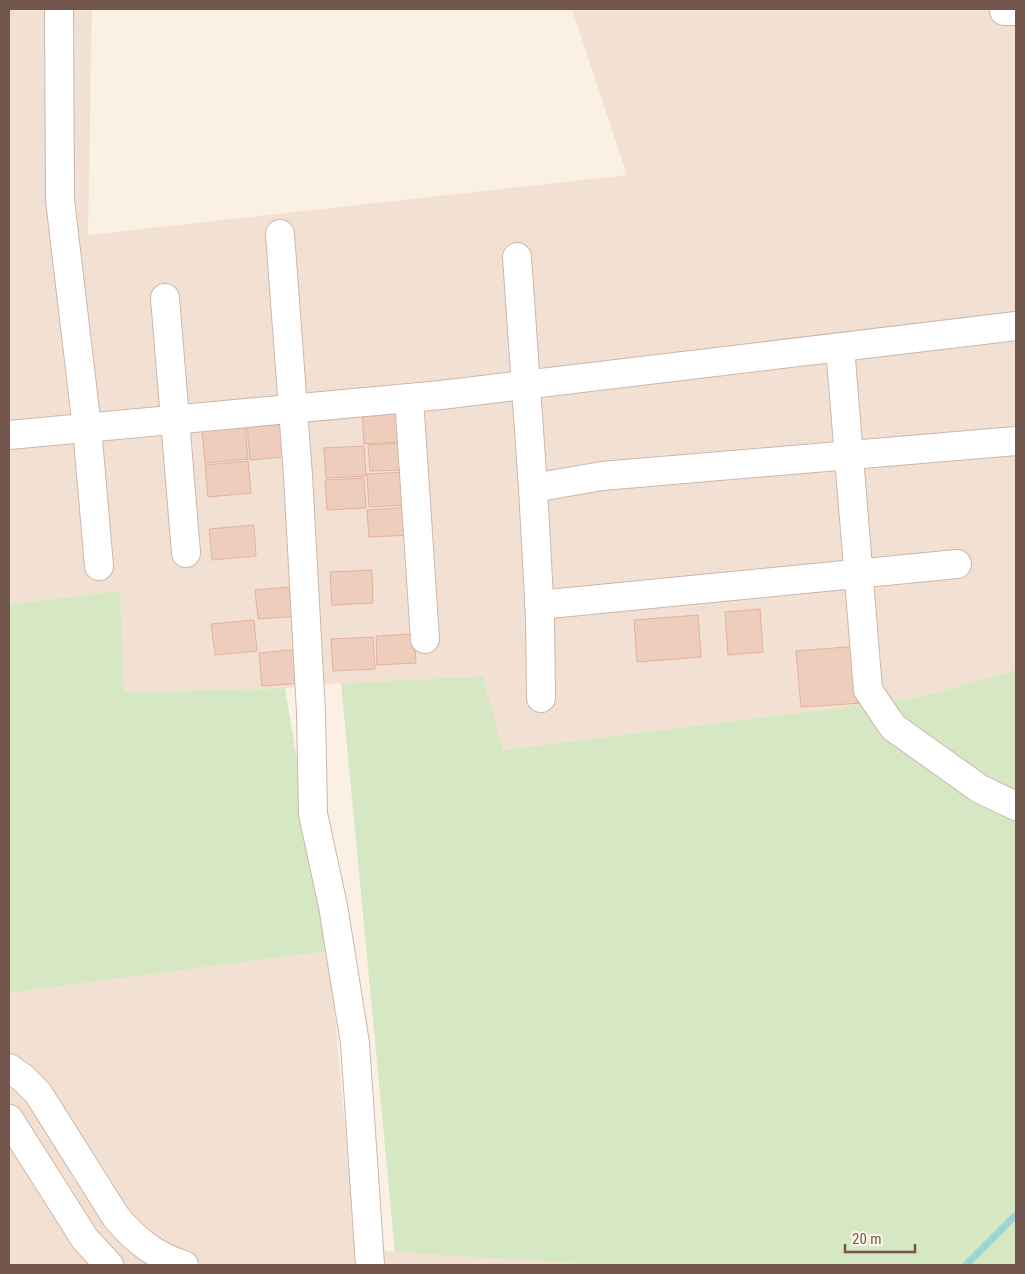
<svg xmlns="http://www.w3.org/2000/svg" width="1025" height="1274" font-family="'Roboto Condensed',sans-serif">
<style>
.residential{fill:#f2e1d3}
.green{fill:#d5e8c3}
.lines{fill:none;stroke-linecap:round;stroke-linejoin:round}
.stream{stroke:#a0d1d5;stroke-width:7}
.building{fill:#efcdbd;stroke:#e1b29e}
.minor-casing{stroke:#ccb7ab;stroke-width:30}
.minor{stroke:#fff;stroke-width:28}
</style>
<rect width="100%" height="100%" fill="#fbf0e4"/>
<path class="residential" d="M9 9H92L88 235 627 175 572 9H1016V670L916 698 501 750 483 676 341 683 285 688 124 692 120 591 9 604Z
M329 951 356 1249 596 1265H9V993Z"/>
<path class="green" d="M120 591 124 692 285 688 329 951 9 993V604Z
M1016 670V1264L1014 1265H596L395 1252 341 683 483 676 502 750 916 698Z"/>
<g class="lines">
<path class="stream" d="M966 1265 1016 1215"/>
</g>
<path class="building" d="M406 407 409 441 364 444 362 410Z
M289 422 292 456 250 460 247 426Z
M245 427 248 459 205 463 202 431Z
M403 443 405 470 370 471 368 445Z
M364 446 366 476 326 478 324 448Z
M248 461 251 493 208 497 205 465Z
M409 472 410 505 369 507 367 474Z
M364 478 366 508 327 510 325 480Z
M411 507 413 535 369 537 367 510Z
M254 525 256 556 212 560 209 529Z
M372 570 373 603 332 605 330 572Z
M298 586 301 616 258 619 255 590Z
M760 609 763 652 728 655 725 612Z
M698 615 701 657 637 662 634 620Z
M254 620 257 651 215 655 211 624Z
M414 634 416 663 377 665 376 636Z
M373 637 375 669 333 671 331 639Z
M858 646 863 703 801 707 796 651Z
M300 649 303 683 262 686 259 653Z"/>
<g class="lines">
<defs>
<path id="minor" d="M59 9 60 200 87 428 99 566
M1004 11H1016
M280 234 298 476 311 712 313 814 333 906 355 1043 370 1265
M517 257 533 488
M165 298 186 553
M840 347 868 690 893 727 980 789 1016 806
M409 398 425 639
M9 435 441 395 1016 326
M539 605 957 564
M541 698 540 616 533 488 602 476 1016 441
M9 1068 23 1078 38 1093 116 1217C135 1240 155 1256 184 1265
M9 1119 85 1239 109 1265"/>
</defs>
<use href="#minor" class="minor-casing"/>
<use href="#minor" class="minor"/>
</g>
<rect width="1025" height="1274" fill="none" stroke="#72564b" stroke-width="20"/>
<path d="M845 1244v8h70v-8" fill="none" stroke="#72564b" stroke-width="2.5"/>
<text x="852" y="1244" font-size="15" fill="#72564b" stroke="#fef5ea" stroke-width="4" paint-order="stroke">20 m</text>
</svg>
